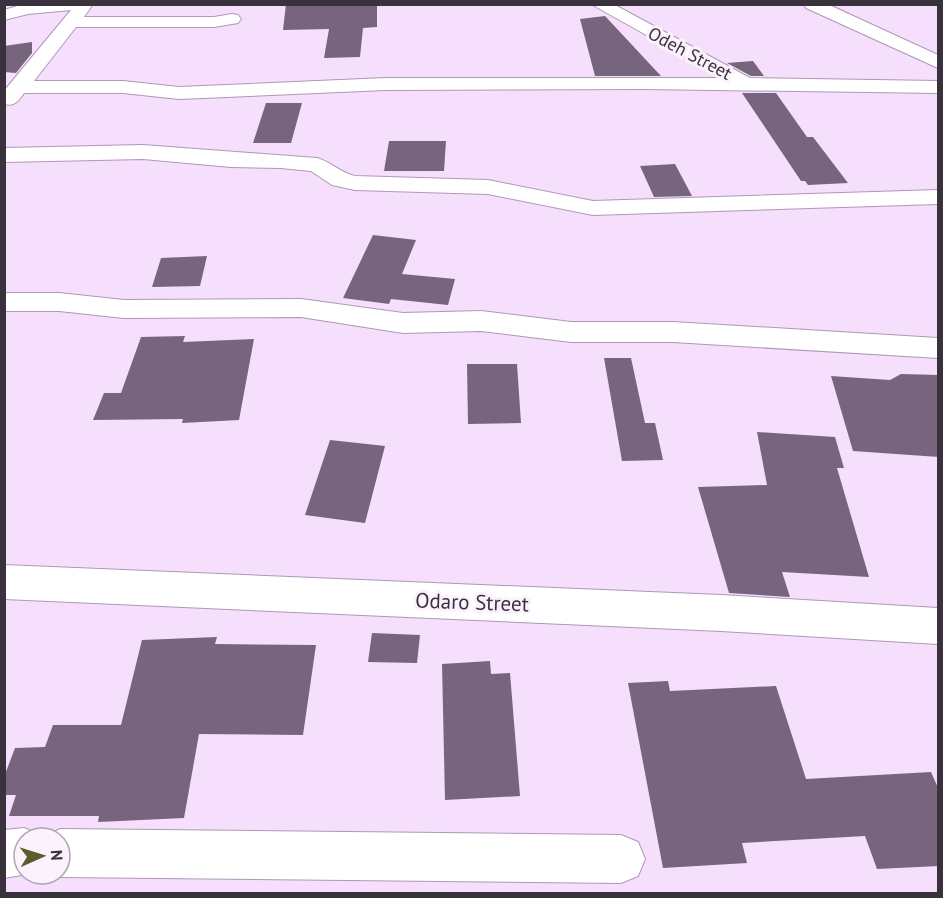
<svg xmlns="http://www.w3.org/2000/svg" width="943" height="898" font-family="'PT Sans',sans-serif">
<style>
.building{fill:#77647d}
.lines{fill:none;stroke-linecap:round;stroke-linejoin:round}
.minor-casing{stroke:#ae99b4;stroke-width:2}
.minor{fill:#fff;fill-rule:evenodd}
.labels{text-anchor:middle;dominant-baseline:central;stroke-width:6;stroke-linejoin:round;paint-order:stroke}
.far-street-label{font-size:18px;fill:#39313c;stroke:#fbf2fd}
.street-label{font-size:21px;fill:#39313c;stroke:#fbf2fd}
</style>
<rect width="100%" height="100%" fill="#f5dffc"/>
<path class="building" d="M286 4H377V27L363 28 360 57 324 58 329 29 283 30Z
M605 16 661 76H595L580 19Z
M32 42V53L16 73 4 72V46Z
M753 61 764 76H751L727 63Z
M742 93H776L807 137H813L848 183 808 185 805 181H801Z
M266 103H302L291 143H253Z
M389 141H446L444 171H384Z
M675 164 692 196 654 197 640 166Z
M373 235 416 240 402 274 455 279 448 305 391 299 389 304 343 298Z
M207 256 200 286 152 287 161 258Z
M185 336 183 342 254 339 239 420 182 423 183 419 93 420 104 393H121L141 337Z
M604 358H631L645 423H655L663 460 622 461Z
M467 364H517L521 423 468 424Z
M901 374 939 375V457L853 451 831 376 890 380Z
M757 432 835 437 844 468H837L869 577 782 572 790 597 729 593 698 487 767 485Z
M330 440 385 446 365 523 305 515Z
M372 633 420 635 417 663 368 662Z
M217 637 215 644 316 645 303 735 199 734 184 818 98 822 99 816H9L16 795H4V777L15 748 45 747 53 725H121L142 640Z
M490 661 491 674 510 673 520 796 445 800 442 664Z
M668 681 670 691 776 686 806 779 931 772 939 790V866L877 869 865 836 742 843 747 863 663 868 628 683Z"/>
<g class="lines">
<defs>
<path id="minor" d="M24 4H93L84 17H214L232 14 238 15 241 19 238 23 214 27H76L34 81H123L179 87 386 78H723L591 4H613L750 78 938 81V93L644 89 386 90 179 99 123 93H24C19 100 15 107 4 104V91L71 10 28 14 4 20V10Z
M804 4H827L938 55V68L806 8Z
M143 145 317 158C331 162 341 173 355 176L488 180 593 201 938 190V204L593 215 488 194 355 190 332 185 311 171 281 168 231 167 143 159 4 162V148Z
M4 293H59L124 300 301 299 403 313 481 311 571 322H673L938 338V358L673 342H571L481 331 403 333 301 317 124 318 59 311H4Z
M4 565 721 595 938 608V644L721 631 4 599Z
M24 828 41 835 42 838H24V874H28L4 878V830Z
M60 829 621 835 638 842 645 859 638 876 621 883 60 877 54 874H60V838H43Z"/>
</defs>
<use href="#minor" class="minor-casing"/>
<use href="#minor" class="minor"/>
</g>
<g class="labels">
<g class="far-street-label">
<text transform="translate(690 53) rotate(28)">Odeh Street</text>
</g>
<g class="street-label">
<text transform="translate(472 602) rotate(2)">Odaro Street</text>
</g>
</g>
<rect width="943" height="898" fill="none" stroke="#39313c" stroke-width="12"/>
<g transform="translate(42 856) rotate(87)"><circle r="28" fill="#fbf2fd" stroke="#ada5b0" stroke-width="1.5"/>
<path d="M0-4.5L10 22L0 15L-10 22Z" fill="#595d2b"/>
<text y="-9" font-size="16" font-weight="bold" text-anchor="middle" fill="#39313c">N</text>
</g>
</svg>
